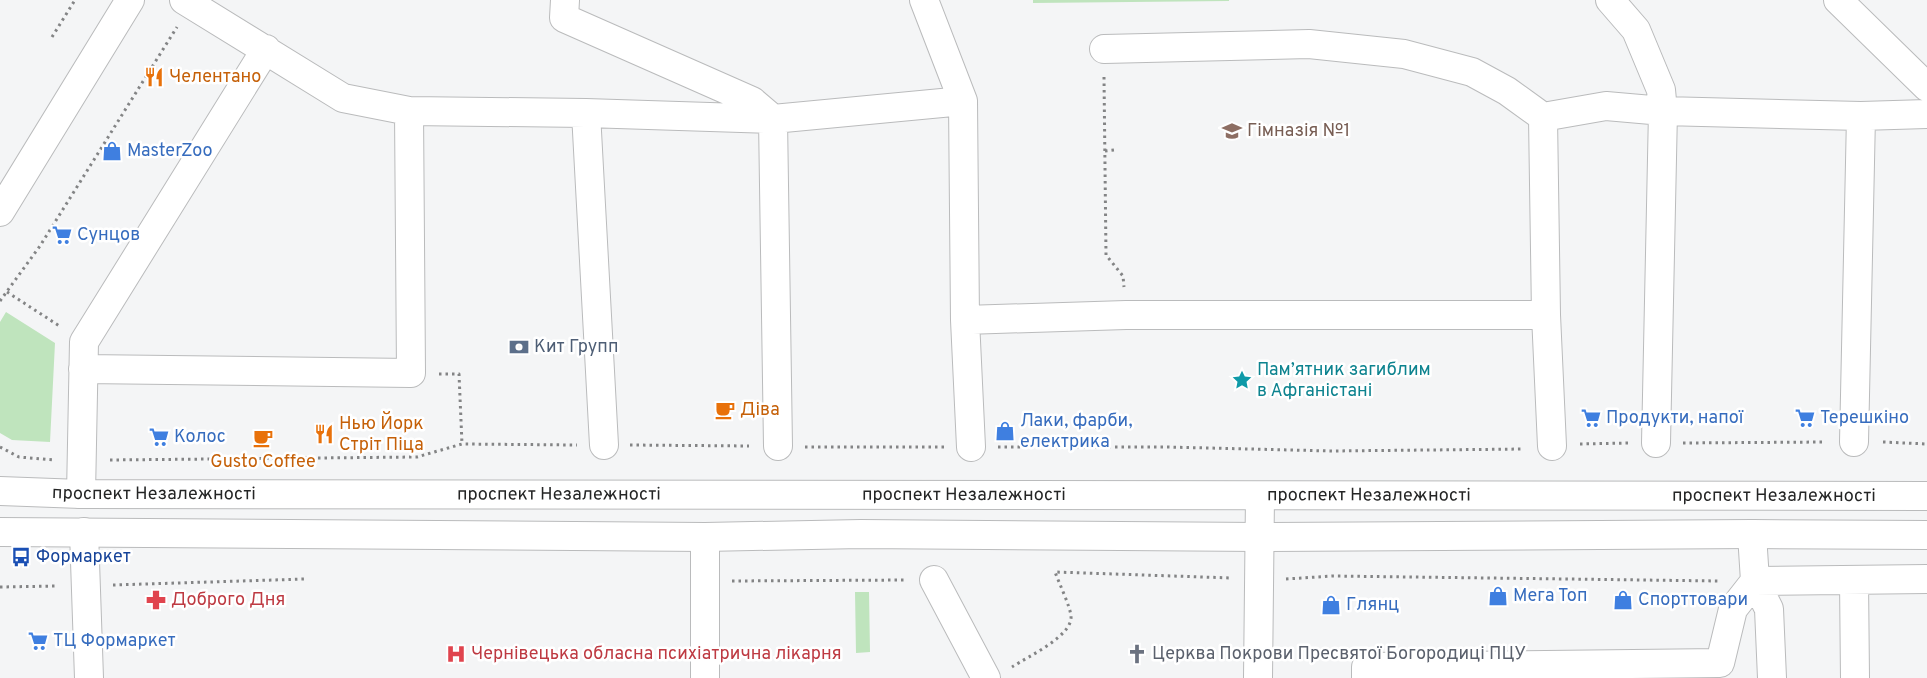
<svg xmlns="http://www.w3.org/2000/svg" width="1927" height="678" font-family="Overpass,sans-serif">
<style>
.green{fill:#bfe4bd}
.lines{fill:none;stroke-linecap:round;stroke-linejoin:round}
.minor-casing{stroke:#babbbc;stroke-width:30}
.major-casing{stroke:#babbbc;stroke-width:30}
.path{stroke:#838485;stroke-width:3;stroke-dasharray:2.5 4;stroke-linecap:butt}
.minor{stroke:#fff;stroke-width:28}
.major{stroke:#fff;stroke-width:28}
.labels{text-anchor:middle;dominant-baseline:central;stroke-width:5;stroke-linejoin:round;paint-order:stroke}
.food-label{font-size:18px;fill:#c56008;stroke:#fff;text-anchor:start}
.education-label{font-size:18px;fill:#785e54;stroke:#fff;text-anchor:start}
.shop-label{font-size:18px;fill:#366cbe;stroke:#fff;text-anchor:start}
.service-label{font-size:18px;fill:#4e5e75;stroke:#fff;text-anchor:start}
.culture-label{font-size:18px;fill:#0d838f;stroke:#fff;text-anchor:start}
.street-label{font-size:18px;fill:#242525;stroke:#fff}
.transit-label{font-size:18px;fill:#164399;stroke:#fff;text-anchor:start}
.health-label{font-size:18px;fill:#be3a42;stroke:#fff;text-anchor:start}
.worship-label{font-size:18px;fill:#5b616d;stroke:#fff;text-anchor:start}
</style>
<rect width="100%" height="100%" fill="#f4f5f6"/>
<path class="green" d="M1033 0H1229V1L1033 3Z
M6 312 55 343 50 442 12 440 0 433V322Z
M855 592H869L870 652 856 653Z"/>
<g class="lines">
<defs>
<path id="minor" d="M184 0 343 98 409 111 586 113 773 119 963 101
M565 0 564 18 752 101 773 119 778 446
M924 0 963 101 965 320 971 447
M1610 0 1636 30 1661 90 1663 111 1656 443
M1838 0 1927 87
M1104 49 1309 44 1404 54 1472 72 1507 91 1543 117 1606 106 1663 111 1861 116 1927 114
M586 113 604 445
M1543 117 1546 315 1552 446
M0 212 130 0
M965 320 1126 315H1546
M83 369 411 373 409 111
M1854 442 1861 116
M81 494 84 342 266 49
M84 532 89 678
M934 580 986 678
M1854 580 1855 678
M705 678V537
M1258 678 1260 496
M1366 678V667L1720 663 1733 609 1755 581 1752 534
M1772 678 1769 609 1755 581 1927 579"/>
<g id="major">
<path id="s1" d="M0 491 81 494 1927 496"/>
<path d="M0 532 705 537 861 534 1260 537 1752 534 1927 535"/>
</g>
</defs>
<use href="#minor" class="minor-casing"/>
<use href="#major" class="major-casing"/>
<path class="path" d="M52 37 75 0
M1104 77 1106 255 1123 276 1124 287
M1105 151 1114 150
M7 292 61 327
M0 301 40 246 177 27
M439 374H459L462 444
M1883 442 1927 444
M1683 443 1826 442
M1580 444 1629 443
M630 445 749 446
M0 447 19 457 54 460
M805 447H944
M998 447H1166L1332 451 1524 449
M110 460 417 457 462 444 577 445
M1286 579 1333 576 1720 581
M732 581 906 580
M113 585 305 579
M0 587 57 586
M1012 667C1027 657 1073 636 1071 616 1070 606 1059 583 1055 572L1232 578"/>
<use href="#minor" class="minor"/>
<use href="#major" class="major"/>
</g>
<defs>
<symbol id="restaurant-bare" viewBox="-9 -9 18 18"><path d="M-5-6h1v4h1v-4h1v4h1v-4h1v5L-1.5 .5V6h-2V.5L-5-1ZM5-6V6H3V1.5H1.5Q1.5-4 5-6Z" fill="#e8710a" stroke="#fff" stroke-width="2.5" paint-order="stroke"/></symbol>
<symbol id="school-bare" viewBox="-9 -9 18 18"><path d="M0-5L7-2L0 1L-7-2ZM-4 1L0 2.5L4 1V4Q0 6-4 4Z" fill="#8d6e63" stroke="#fff" stroke-width="2.5" paint-order="stroke"/></symbol>
<symbol id="shop-bare" viewBox="-9 -9 18 18"><path d="M-5-2.5h2.3a2.7 3.5 0 0 1 5.4 0H5L5.5 6h-11ZM-1.5-2.5h3a1.5 2.3 0 0 0-3 0Z" fill="#3f7fe0" stroke="#fff" stroke-width="2.5" paint-order="stroke"/></symbol>
<symbol id="supermarket-bare" viewBox="-9 -9 18 18"><path d="M-6-5.5h2.5l.6 2H6L4.5 2H-2.5L-4.4-4H-6ZM-1.5 3.2a1.3 1.3 0 1 0 .1 0ZM3 3.2a1.3 1.3 0 1 0 .1 0Z" fill="#3f7fe0" stroke="#fff" stroke-width="2.5" paint-order="stroke"/></symbol>
<symbol id="bank-bare" viewBox="-9 -9 18 18"><path d="M-6-4H6V4H-6ZM0-2.3a2.3 2.3 0 1 0 0 4.6a2.3 2.3 0 1 0 0-4.6Z" fill="#5c6f8a" stroke="#fff" stroke-width="2.5" paint-order="stroke"/></symbol>
<symbol id="sight-bare" viewBox="-9 -9 18 18"><path d="M0-6L1.8-2.2L6-1.7L2.9 1.2L3.7 5.4L0 3.3L-3.7 5.4L-2.9 1.2L-6-1.7L-1.8-2.2Z" fill="#0f9aa8" stroke="#fff" stroke-width="2.5" paint-order="stroke"/></symbol>
<symbol id="cafe-bare" viewBox="-9 -9 18 18"><path d="M-5.5-4.5H6V0H3Q3 3.5 0 3.5H-2.5Q-5.5 3.5-5.5 0ZM3-3.2v2h1.7v-2ZM-6 4.5H4V6H-6Z" fill="#e8710a" stroke="#fff" stroke-width="2.5" paint-order="stroke"/></symbol>
<symbol id="bus-bare" viewBox="-9 -9 18 18"><path d="M-5-6H5V4H4V6H2V4H-2V6H-4V4H-5ZM-3.5-4V0h7V-4ZM-3.5 1.2v1.5H-2V1.2ZM2 1.2v1.5H3.5V1.2Z" fill="#1a4fb4" stroke="#fff" stroke-width="2.5" paint-order="stroke"/></symbol>
<symbol id="pharmacy-bare" viewBox="-9 -9 18 18"><path d="M-2-6h4v4h4v4h-4v4h-4v-4h-4v-4h4Z" fill="#e0444e" stroke="#fff" stroke-width="2.5" paint-order="stroke"/></symbol>
<symbol id="hospital-bare" viewBox="-9 -9 18 18"><path d="M-5-5h3v3.5h4V-5h3V5h-3V1.5h-4V5h-3Z" fill="#e0444e" stroke="#fff" stroke-width="2.5" paint-order="stroke"/></symbol>
<symbol id="church-bare" viewBox="-9 -9 18 18"><path d="M-1.2-6h2.4v3.5h3.3v2.4h-3.3V6h-2.4V-.1h-3.3v-2.4h3.3Z" fill="#6b7280" stroke="#fff" stroke-width="2.5" paint-order="stroke"/></symbol>
</defs>
<g fill-rule="evenodd">
<use href="#restaurant-bare" x="140" y="63" width="28" height="28"/>
<use href="#school-bare" x="1218" y="117" width="28" height="28"/>
<use href="#shop-bare" x="98" y="137" width="28" height="28"/>
<use href="#supermarket-bare" x="48" y="221" width="28" height="28"/>
<use href="#bank-bare" x="505" y="333" width="28" height="28"/>
<use href="#sight-bare" x="1228" y="366" width="28" height="28"/>
<use href="#cafe-bare" x="711" y="396" width="28" height="28"/>
<use href="#supermarket-bare" x="1577" y="404" width="28" height="28"/>
<use href="#supermarket-bare" x="1791" y="404" width="28" height="28"/>
<use href="#shop-bare" x="991" y="417" width="28" height="28"/>
<use href="#restaurant-bare" x="310" y="420" width="28" height="28"/>
<use href="#supermarket-bare" x="145" y="423" width="28" height="28"/>
<use href="#cafe-bare" x="249" y="424" width="28" height="28"/>
<use href="#bus-bare" x="7" y="543" width="28" height="28"/>
<use href="#shop-bare" x="1484" y="582" width="28" height="28"/>
<use href="#pharmacy-bare" x="142" y="586" width="28" height="28"/>
<use href="#shop-bare" x="1609" y="586" width="28" height="28"/>
<use href="#shop-bare" x="1317" y="591" width="28" height="28"/>
<use href="#supermarket-bare" x="24" y="627" width="28" height="28"/>
<use href="#hospital-bare" x="442" y="640" width="28" height="28"/>
<use href="#church-bare" x="1123" y="640" width="28" height="28"/>
</g>
<g class="labels">
<g class="food-label">
<text x="169" y="77">Челентано</text>
<text x="740" y="410">Діва</text>
<text x="339" y="424">Нью Йорк<tspan x="339" dy="21">Стріт Піца</tspan></text>
<text x="263" y="462" text-anchor="middle">Gusto Coffee</text>
</g>
<g class="education-label">
<text x="1247" y="131">Гімназія №1</text>
</g>
<g class="shop-label">
<text x="127" y="151">MasterZoo</text>
<text x="77" y="235">Сунцов</text>
<text x="1606" y="418">Продукти, напої</text>
<text x="1820" y="418">Терешкіно</text>
<text x="1020" y="421">Лаки, фарби,<tspan x="1020" dy="21">електрика</tspan></text>
<text x="174" y="437">Колос</text>
<text x="1513" y="596">Мега Топ</text>
<text x="1638" y="600">Спорттовари</text>
<text x="1346" y="605">Глянц</text>
<text x="53" y="641">ТЦ Формаркет</text>
</g>
<g class="service-label">
<text x="534" y="347">Кит Групп</text>
</g>
<g class="culture-label">
<text x="1257" y="370">Пам’ятник загиблим<tspan x="1257" dy="21">в Афганістані</tspan></text>
</g>
<g class="street-label">
<text stroke="none"><textPath href="#s1" startOffset="154">проспект Незалежності</textPath></text>
<text stroke="none"><textPath href="#s1" startOffset="559">проспект Незалежності</textPath></text>
<text stroke="none"><textPath href="#s1" startOffset="964">проспект Незалежності</textPath></text>
<text stroke="none"><textPath href="#s1" startOffset="1774">проспект Незалежності</textPath></text>
<text stroke="none"><textPath href="#s1" startOffset="1369">проспект Незалежності</textPath></text>
</g>
<g class="transit-label">
<text x="36" y="557">Формаркет</text>
</g>
<g class="health-label">
<text x="171" y="600">Доброго Дня</text>
<text x="471" y="654">Чернівецька обласна психіатрична лікарня</text>
</g>
<g class="worship-label">
<text x="1152" y="654">Церква Покрови Пресвятої Богородиці ПЦУ</text>
</g>
</g>
</svg>
